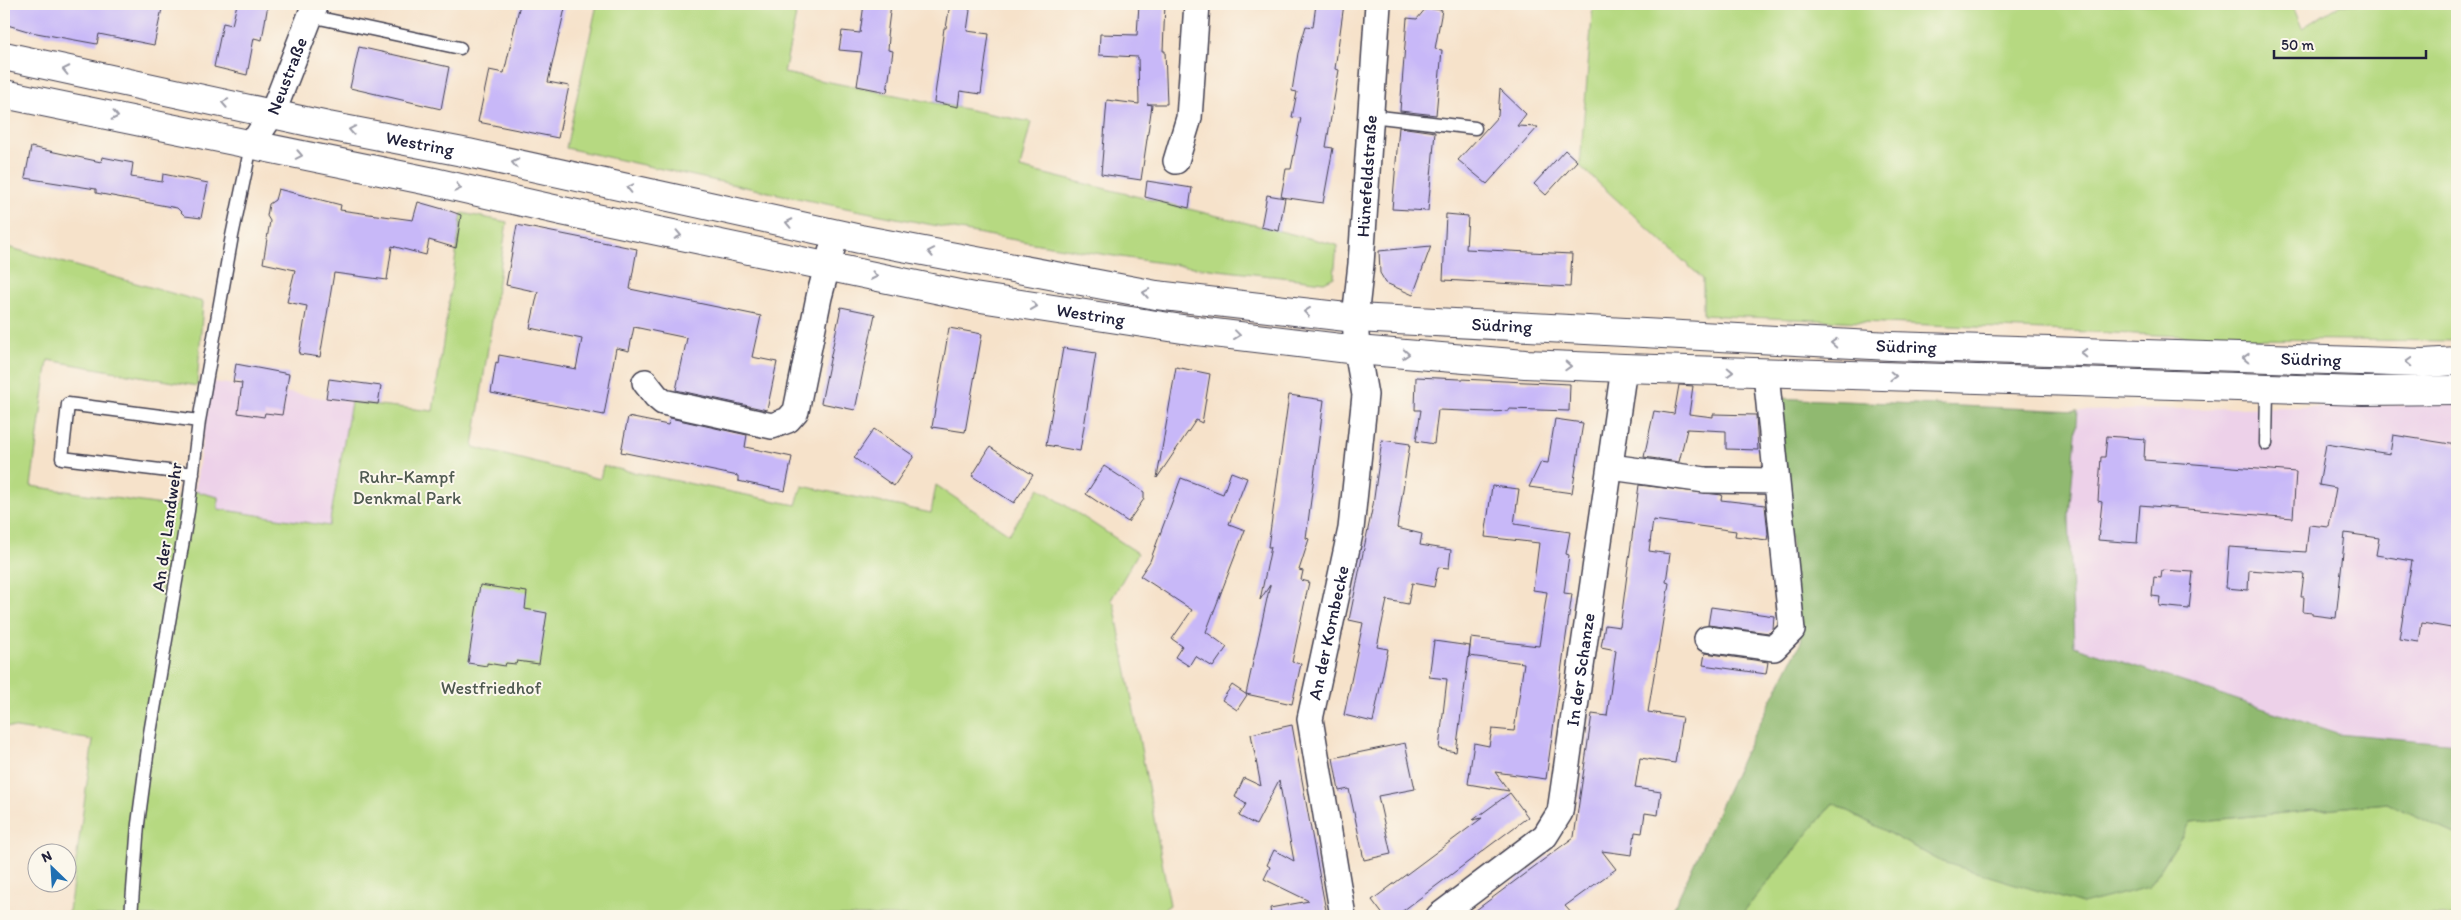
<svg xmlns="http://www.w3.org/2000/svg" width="2461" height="920" font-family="Itim,sans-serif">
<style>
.built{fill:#edd1e9}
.green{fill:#b6d981;stroke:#6c7e5e}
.forest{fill:#90b96f;stroke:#596e55}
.building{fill:#c8b8f8}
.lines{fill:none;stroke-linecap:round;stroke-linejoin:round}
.service-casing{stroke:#423f50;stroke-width:15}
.minor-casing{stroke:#423f50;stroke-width:28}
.secondary-casing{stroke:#423f50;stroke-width:30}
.service{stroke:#fff;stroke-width:12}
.minor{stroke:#fff;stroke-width:25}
.secondary{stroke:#fff;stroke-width:28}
.oneway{stroke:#9c9ca7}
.labels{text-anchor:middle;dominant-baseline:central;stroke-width:4;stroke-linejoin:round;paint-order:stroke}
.street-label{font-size:18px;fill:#22223b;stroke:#fbf7ec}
.park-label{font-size:18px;fill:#4e5950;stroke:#fbf7ec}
</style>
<rect width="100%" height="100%" fill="#fbf7ec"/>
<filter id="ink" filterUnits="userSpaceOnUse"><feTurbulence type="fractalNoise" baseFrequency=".02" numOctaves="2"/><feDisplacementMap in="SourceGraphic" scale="10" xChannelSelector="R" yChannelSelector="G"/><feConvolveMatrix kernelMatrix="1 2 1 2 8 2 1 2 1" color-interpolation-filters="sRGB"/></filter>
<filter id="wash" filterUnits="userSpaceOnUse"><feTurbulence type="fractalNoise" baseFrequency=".0096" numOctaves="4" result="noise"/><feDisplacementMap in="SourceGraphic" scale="20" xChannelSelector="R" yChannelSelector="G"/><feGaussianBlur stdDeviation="1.12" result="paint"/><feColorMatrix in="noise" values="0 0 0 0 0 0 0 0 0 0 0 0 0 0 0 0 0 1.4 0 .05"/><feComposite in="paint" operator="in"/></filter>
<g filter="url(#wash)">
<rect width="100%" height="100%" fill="#f6e2ca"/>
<path class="built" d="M214 382 351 402 329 526 217 509 195 491 205 422Z
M2457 404V744L2337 733 2074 646 2069 516 2078 411Z"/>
<path class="green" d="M597 4H784L796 15 784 73 1031 122 1020 168 1337 245 1334 277 1324 282C1267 275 1211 270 1155 262 956 234 761 191 566 148Z
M1593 4H2292L2302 28 2341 4H2457V341L2249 339 1703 315V279L1580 166Z
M462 213 507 222 473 447 600 479 603 466 796 505 802 486 931 513 936 485 1009 534 1039 488 1138 553 1111 600 1114 603 1170 905 1154 916H63L69 911 93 740 4 726V246L203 302 197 386 48 360 31 486 176 507 182 488 218 497V509L329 526 351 402 433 411Z
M1833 803 1942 862 2149 887 2191 822 2387 803 2457 835V916H1740Z"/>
<path class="forest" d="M1775 398 2078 411 2069 516 2074 646 2337 733 2457 744V835L2387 803 2191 822 2149 887 2082 904 1942 862 1833 803 1740 916H1670L1744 754 1801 642Z"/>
<g id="blocks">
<path class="building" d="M4 4H163L154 45 99 34 97 44 31 32 4 24Z
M237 4H268L262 40 254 38 247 75 214 67 223 23 232 25Z
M520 4H566L548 82 569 86 558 138 478 122 489 70 504 73Z
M864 4H891L887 36 889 37 888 50 893 51 887 92 857 86 862 52 839 50 842 31 860 33Z
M950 4H961L970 10 967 31 989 34 981 94 960 91 958 107 934 102 944 28H946Z
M1139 4H1165L1163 51H1165L1167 104H1147L1152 105 1141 180 1101 174 1107 100 1139 104 1138 57 1099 55 1100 34 1137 35Z
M1316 4H1344L1335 69 1339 70 1326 147 1333 148 1323 203 1281 197 1286 169H1291L1301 118 1292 117 1297 92 1292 91 1298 53 1306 26 1313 27Z
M1426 8 1442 10 1435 49 1442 50 1436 115 1400 111 1407 18 1417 19Z
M359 47 449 67 441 109 350 88Z
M1500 89 1526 114 1517 126 1538 127 1487 184 1458 160 1498 116Z
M1399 127 1435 132 1428 211 1392 209Z
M31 147 101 162 102 157 133 163 131 177 162 182 163 174 208 183 201 218 185 216 177 208 96 193V189L25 178Z
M1565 150 1577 161 1546 195 1534 184Z
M1147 181 1192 188 1189 208 1145 197Z
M278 189 341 205 340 210 413 220 418 202 450 211 461 215 456 248 429 240 426 255 392 246 387 280 334 273 320 357 299 354 307 306 287 302 295 270 263 263 270 221 267 216 269 204 275 200Z
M1267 195 1285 198 1279 231 1261 227Z
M1446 214 1468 216 1466 249 1572 254 1570 287 1443 280Z
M517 225 637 249 630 289 761 316 752 357 777 362 767 410 676 390 687 338 634 327 629 351 616 348 604 415 491 393 496 362 498 363 499 355 576 369 582 339 530 328 538 292 506 285Z
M1431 246 1413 295 1386 283 1380 273 1379 251Z
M841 307 875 314 855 410 821 403Z
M949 328 982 334 965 432 932 427Z
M1063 348 1096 353 1080 451 1046 445Z
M236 364 289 374 282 415 265 413 264 417 238 413 242 383 233 382Z
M1176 367 1210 374 1202 423 1196 420 1157 478Z
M1416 377 1570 384 1569 411 1509 409V411L1490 412 1438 410 1434 444 1416 441 1421 410H1415Z
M329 379 381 386 378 404 326 398Z
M1679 385 1693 386 1689 414 1713 417V414L1756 415 1758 450 1726 449V431L1687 429 1679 462 1644 457 1654 411 1674 414Z
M1289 395 1324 400 1306 538 1309 539 1299 570 1303 571 1301 580 1309 582 1292 662 1301 664 1292 704 1246 694 1270 585 1260 600 1271 547H1268Z
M628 417 668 425 670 418 747 435 745 447 792 457 785 491 738 481V476L621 452Z
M1555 419 1583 423 1572 493 1529 487 1541 462 1548 463Z
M874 429 914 456 894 486 854 458Z
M2393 435 2457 445V629L2422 623 2419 642 2399 639 2412 561 2376 555 2379 538 2345 533 2336 618 2312 615V613L2303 612 2304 597H2301L2304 574 2249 570 2248 590 2226 588 2229 547 2306 552 2309 525 2329 527 2336 488 2319 485 2326 444 2390 454Z
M2107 436 2145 439 2144 460 2296 472 2293 518 2140 505 2137 543 2098 540 2102 502 2098 501 2101 457H2105Z
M1382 440 1410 444 1397 528 1422 534 1420 545 1451 550 1449 568 1438 567 1434 587 1412 583 1408 604 1387 600 1377 647 1388 649 1373 722 1344 715 1363 623 1349 620 1373 505Z
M990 447 1033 475 1014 503 972 476Z
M1104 466 1144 492V499L1128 522 1086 494Z
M1231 472 1247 478 1229 524 1245 530 1206 632 1227 647 1213 667 1195 656 1189 666 1175 657 1182 646 1172 639 1192 610 1140 576 1150 561 1181 478 1223 494Z
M1639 485 1722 495 1721 500 1765 505 1768 534 1767 540 1735 536 1736 531 1653 520 1649 551 1670 554 1666 582 1669 583 1648 712 1682 717 1675 763 1640 758 1635 788 1661 792 1658 815 1645 813 1642 833 1635 832 1632 855 1602 851 1616 869 1565 906 1574 916H1468L1574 837 1592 714 1607 716 1616 650 1601 647 1605 625 1620 627Z
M1492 486 1519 489 1514 524 1570 532 1566 554 1569 555 1564 593 1572 594 1546 779 1495 772 1509 791 1468 784 1474 743 1489 746 1492 729 1514 731 1524 663 1469 656 1471 638 1539 646 1547 592 1533 590 1539 543 1485 537Z
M2162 570 2193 572 2189 609 2159 606 2160 597 2152 596 2154 577 2161 578Z
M480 585 527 592 525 609 547 613 539 664 517 661 516 664 506 663 505 666 487 663V666L468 663Z
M1711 607 1774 616 1773 629 1769 633 1708 625Z
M1434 641 1470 646 1456 752 1439 749 1447 679 1429 677Z
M1705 653 1768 662 1766 674 1703 665Z
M1232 685 1247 695 1237 710 1222 700Z
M1292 725 1316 857 1327 916H1271L1270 908 1309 901 1264 879 1270 867 1267 865 1274 850 1294 861 1279 780 1256 825 1239 816 1246 804 1235 797 1244 778 1261 786 1251 734Z
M1405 743 1415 789 1378 796 1391 854 1364 860 1349 789 1339 791 1333 758Z
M1510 793 1528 817 1396 916H1384L1372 900 1482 818 1473 820Z"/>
</g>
</g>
<g filter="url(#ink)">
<use href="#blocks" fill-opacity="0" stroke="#423f50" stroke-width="1"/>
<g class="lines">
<defs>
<path id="service" d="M310 16 460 48
M1371 116 1475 128
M2266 444 2267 388
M193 474 62 458 68 404 199 421
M131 916 138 824 150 733 188 511 199 421 232 236 251 146"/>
<g id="minor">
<path id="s1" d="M251 146 273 112 315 4"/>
<path d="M1176 161 1189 118 1197 4"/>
<path d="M645 382 656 396 663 402 772 426 788 420 796 411 819 297 836 234"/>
<path d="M1611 467 1705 480 1776 481"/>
<path d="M1707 639 1774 648 1792 630 1766 374"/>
<path id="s2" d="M1343 916 1310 719 1351 529 1365 395 1357 350 1355 318 1361 264 1378 4"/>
<path id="s3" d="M1439 916 1545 836 1560 812 1624 368"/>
</g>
<g id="secondary">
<path id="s4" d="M4 56 328 126 468 153 860 239 1156 295 1355 318 1416 321 1891 346 2424 363 2457 361"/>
<path id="s5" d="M4 94 434 182 562 211 974 297 1189 330 1357 350 1525 364 1624 368 2363 391 2457 390"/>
</g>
</defs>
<use href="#service" class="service-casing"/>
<use href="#minor" class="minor-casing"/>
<use href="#secondary" class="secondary-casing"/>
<use href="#service" class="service"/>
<use href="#minor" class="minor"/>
<use href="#secondary" class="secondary"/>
</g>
<defs><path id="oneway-chevron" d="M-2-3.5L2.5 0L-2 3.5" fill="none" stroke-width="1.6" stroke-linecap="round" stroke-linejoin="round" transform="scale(1.25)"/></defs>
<g class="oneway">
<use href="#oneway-chevron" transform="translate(66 70) rotate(-168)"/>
<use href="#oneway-chevron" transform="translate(225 103) rotate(-169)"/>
<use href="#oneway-chevron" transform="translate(115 116) rotate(12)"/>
<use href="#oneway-chevron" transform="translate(352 130) rotate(-169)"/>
<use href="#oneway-chevron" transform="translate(299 155) rotate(11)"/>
<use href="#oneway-chevron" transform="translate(515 163) rotate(-168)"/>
<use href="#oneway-chevron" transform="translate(458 188) rotate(13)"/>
<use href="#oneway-chevron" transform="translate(630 188) rotate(-167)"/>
<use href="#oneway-chevron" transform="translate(789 223) rotate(-168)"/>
<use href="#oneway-chevron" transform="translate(678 235) rotate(12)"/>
<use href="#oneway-chevron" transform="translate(931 252) rotate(-169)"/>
<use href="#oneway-chevron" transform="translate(874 276) rotate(12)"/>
<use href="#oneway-chevron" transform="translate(1146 293) rotate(-170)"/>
<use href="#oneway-chevron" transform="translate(1034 306) rotate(8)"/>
<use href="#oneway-chevron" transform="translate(1307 312) rotate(-173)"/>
<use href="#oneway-chevron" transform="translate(1237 335) rotate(7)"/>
<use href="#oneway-chevron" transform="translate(1834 343) rotate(-177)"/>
<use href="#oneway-chevron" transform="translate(2084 353) rotate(-178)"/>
<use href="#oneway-chevron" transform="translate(1406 354) rotate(5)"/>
<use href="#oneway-chevron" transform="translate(2246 358) rotate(-178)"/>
<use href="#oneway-chevron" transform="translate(2409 362) rotate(-178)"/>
<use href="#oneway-chevron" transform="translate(1568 366) rotate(3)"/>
<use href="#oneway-chevron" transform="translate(1730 372) rotate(2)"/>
<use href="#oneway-chevron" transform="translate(1893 376) rotate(2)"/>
</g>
</g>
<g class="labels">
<g class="street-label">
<text stroke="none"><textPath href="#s1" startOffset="79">Neustraße</textPath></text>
<text stroke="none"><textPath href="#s4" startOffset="425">Westring</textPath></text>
<text stroke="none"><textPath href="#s2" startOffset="749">Hünefeldstraße</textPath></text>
<text stroke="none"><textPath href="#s5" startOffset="1109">Westring</textPath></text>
<text stroke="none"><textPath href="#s4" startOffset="1524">Südring</textPath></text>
<text stroke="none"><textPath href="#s4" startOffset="1929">Südring</textPath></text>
<text stroke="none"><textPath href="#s4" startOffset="2334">Südring</textPath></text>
<text transform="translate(167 527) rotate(-82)">An der Landwehr</text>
<text stroke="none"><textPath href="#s2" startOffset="288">An der Kornbecke</textPath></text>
<text stroke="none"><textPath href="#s3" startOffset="305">In der Schanze</textPath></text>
</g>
<g class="park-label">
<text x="407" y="477">Ruhr-Kampf<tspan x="407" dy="21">Denkmal Park</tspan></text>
<text x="491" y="688">Westfriedhof</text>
</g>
</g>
<rect width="2461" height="920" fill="none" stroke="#fbf7ec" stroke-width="20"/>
<g transform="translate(52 868) rotate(335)"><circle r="24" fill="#fbf7ec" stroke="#a4a2a5"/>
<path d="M0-4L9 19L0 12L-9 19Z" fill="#1f6fb2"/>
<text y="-8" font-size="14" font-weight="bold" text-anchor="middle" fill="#22223b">N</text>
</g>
<path d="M2274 50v8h152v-8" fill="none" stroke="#22223b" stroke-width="2.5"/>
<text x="2281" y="50" font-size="15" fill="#22223b" stroke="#fbf7ec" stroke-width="4" paint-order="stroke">50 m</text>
</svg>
